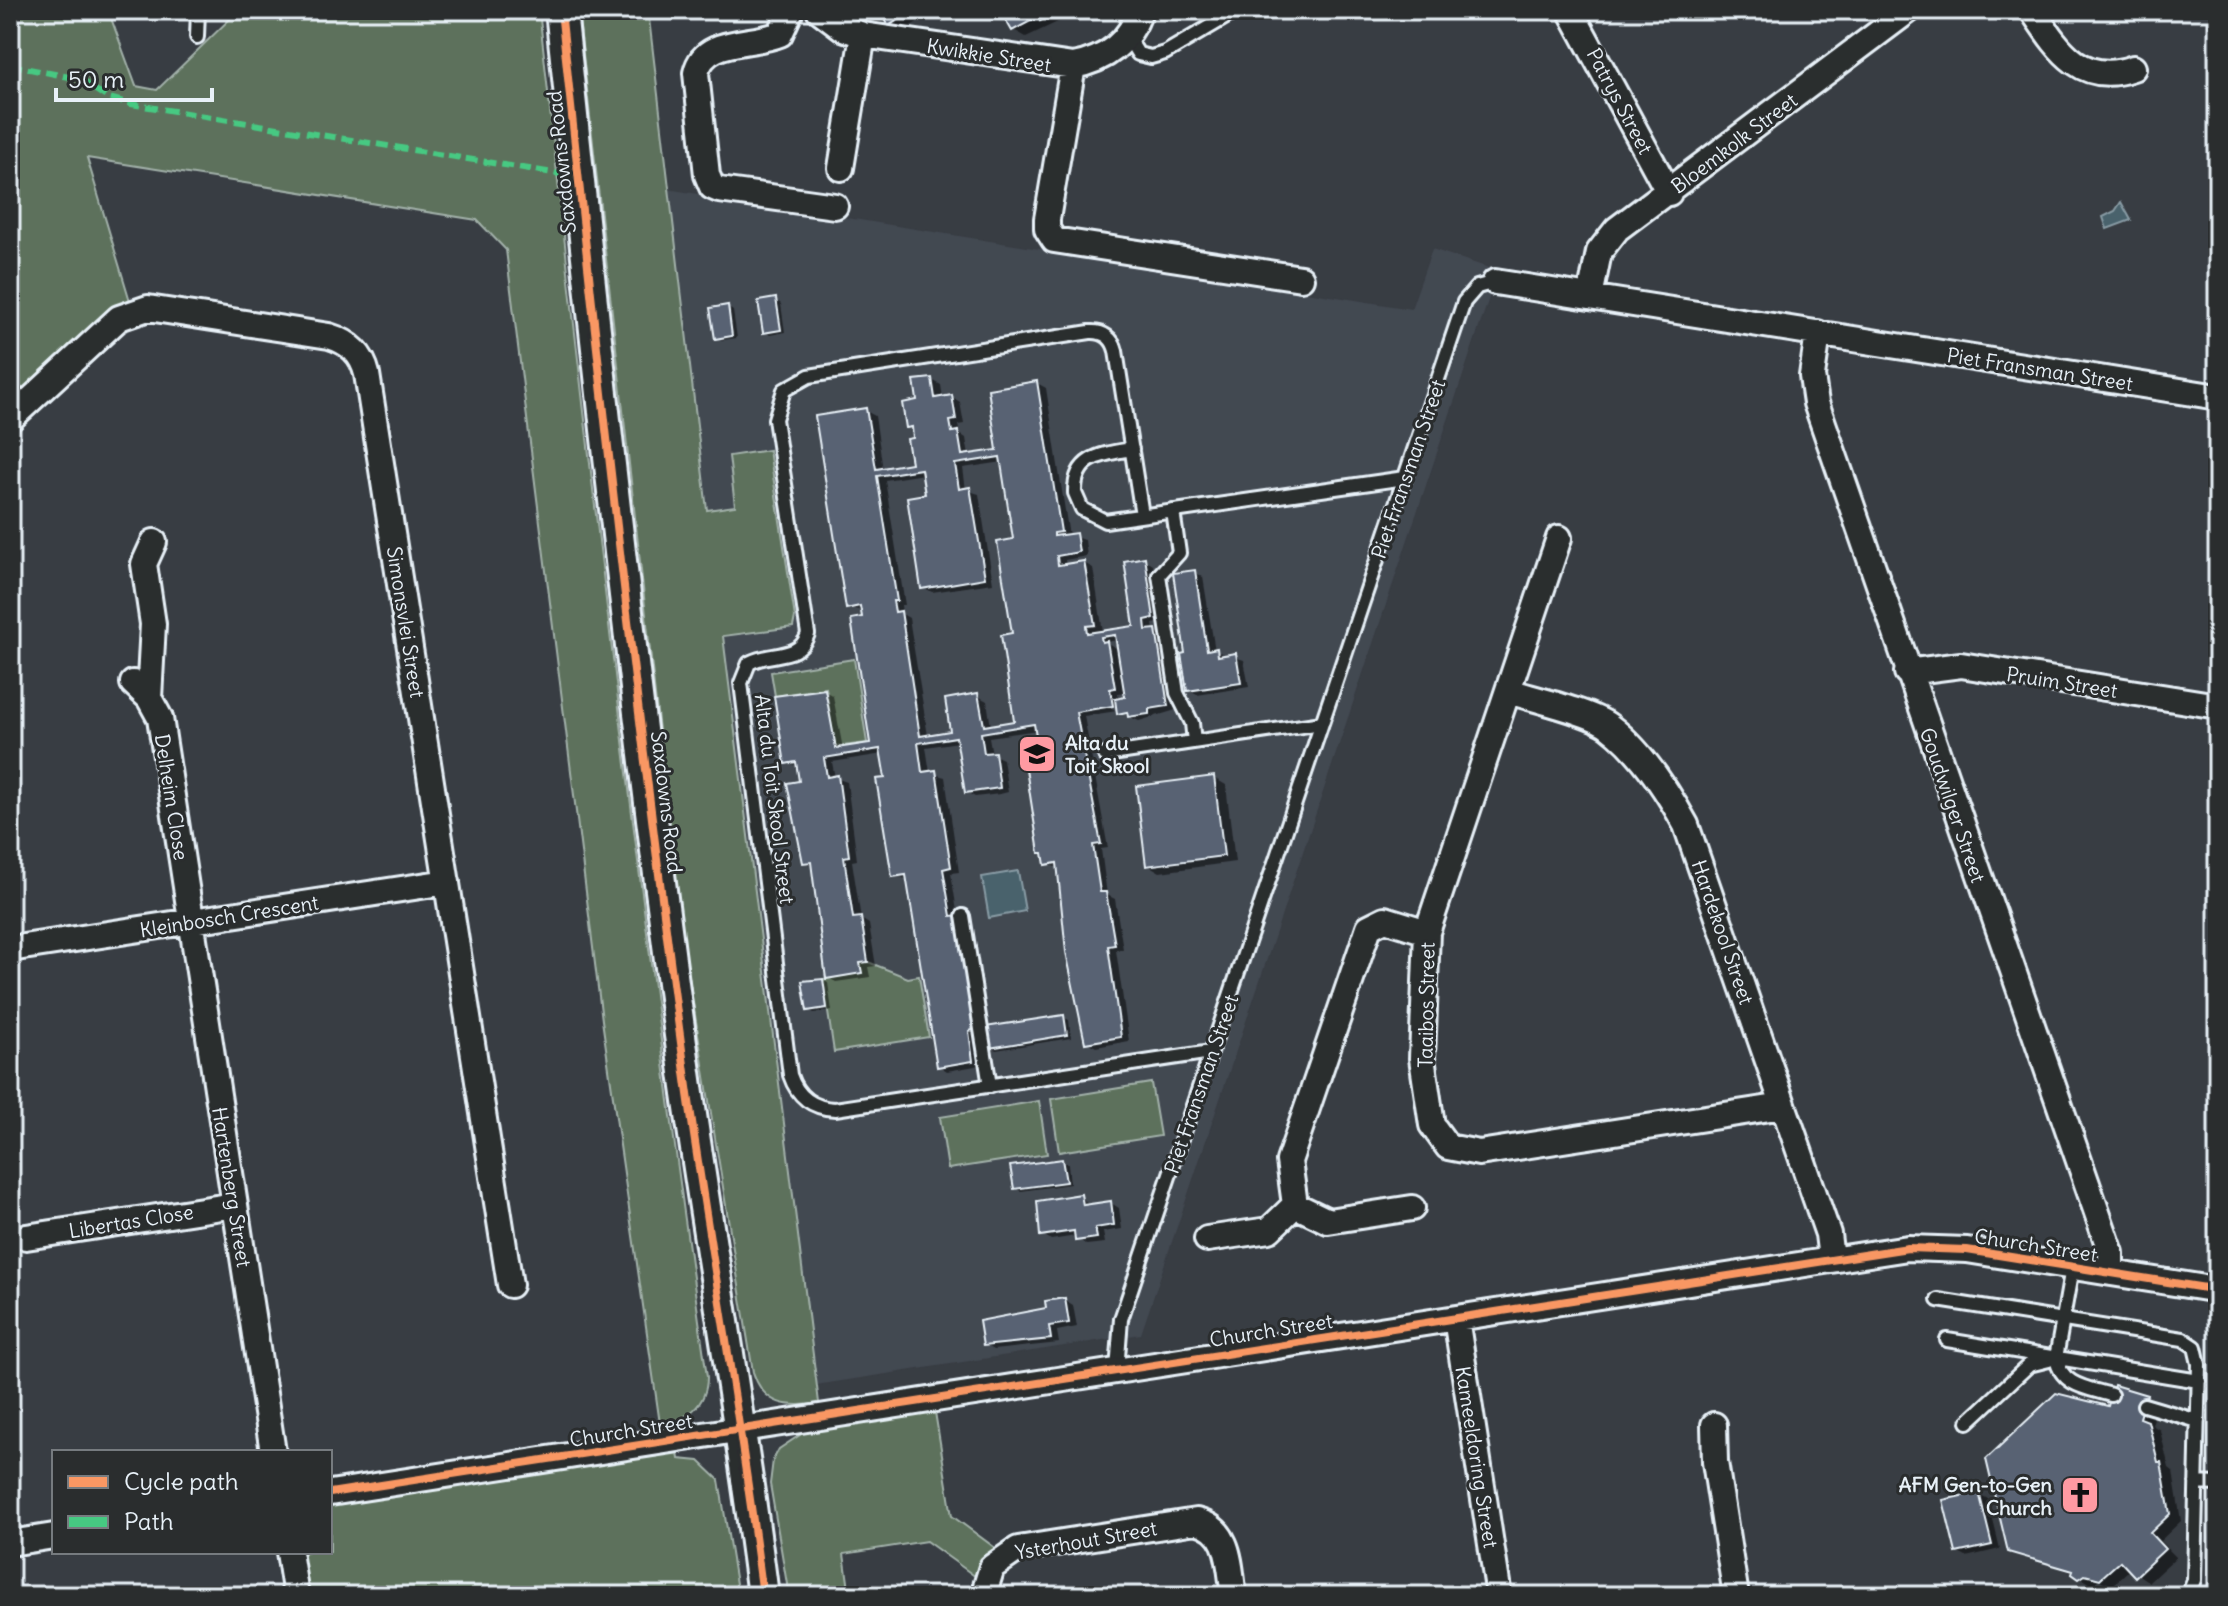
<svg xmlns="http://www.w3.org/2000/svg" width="2228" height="1606" font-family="Delius,sans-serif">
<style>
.built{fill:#424851}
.green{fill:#5d715b;stroke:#a2b1aa;stroke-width:2}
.water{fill:#48626c;stroke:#889ba4;stroke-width:2}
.shadow{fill:#0007;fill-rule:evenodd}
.building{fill:#596273;stroke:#e8f1f8;stroke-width:2;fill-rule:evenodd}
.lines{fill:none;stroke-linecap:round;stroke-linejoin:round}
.service-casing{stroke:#e8f1f8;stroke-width:18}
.minor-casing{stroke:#e8f1f8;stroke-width:30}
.tertiary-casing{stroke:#e8f1f8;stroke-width:36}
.service{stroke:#2a2d2e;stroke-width:12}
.minor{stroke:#2a2d2e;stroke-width:24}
.tertiary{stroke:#2a2d2e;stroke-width:30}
.quiet{stroke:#46c982;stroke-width:6;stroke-dasharray:12 6;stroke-linecap:butt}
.cycleway-casing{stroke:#2a2d2e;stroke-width:13}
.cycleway{stroke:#f99763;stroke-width:8}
.labels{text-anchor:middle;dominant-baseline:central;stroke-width:6;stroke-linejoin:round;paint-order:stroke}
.street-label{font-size:20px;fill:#e8f1f8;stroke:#2a2d2e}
.poi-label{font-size:20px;font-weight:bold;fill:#e8f1f8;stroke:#2a2d2e;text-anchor:start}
</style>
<rect width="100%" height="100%" fill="#383d43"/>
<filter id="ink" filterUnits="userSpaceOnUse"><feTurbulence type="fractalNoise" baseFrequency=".0125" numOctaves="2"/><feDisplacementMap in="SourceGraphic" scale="16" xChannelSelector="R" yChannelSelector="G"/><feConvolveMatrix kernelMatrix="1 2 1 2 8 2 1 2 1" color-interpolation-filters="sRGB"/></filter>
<g filter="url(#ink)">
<path class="built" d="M667 189 1411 309 1432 249 1498 271 1141 1334 816 1385Z"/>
<path class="green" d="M10 10H108L136 86 157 90 239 10H539C589 467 642 922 707 1377 707 1405 687 1421 660 1424L602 1020 506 250 477 220 87 158 130 301 114 308 10 405Z
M578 10H648L707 510 735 506 729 456 769 450 795 617 793 627 723 636 819 1403C788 1408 764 1406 753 1372L682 935Z
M854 659 867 743 835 747 826 688 775 696 771 672Z
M868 962 908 978 919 976 929 1037 834 1052 823 979 861 973 860 963Z
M1151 1083 1160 1136 1059 1152 1051 1099Z
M1039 1101 1047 1154 948 1169 940 1117Z
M935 1412 952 1516 998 1550 976 1577 926 1541 844 1554 850 1596H789L770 1484 773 1460 779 1449 803 1433Z
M678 1452 679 1459 699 1461 719 1480 738 1596H307L300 1552H330V1506Z"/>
<path class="water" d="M2121 202 2131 220 2107 229 2103 217 2115 211Z
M1018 871 1025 911 989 918 982 877Z"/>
<path class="shadow" d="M860 10H938L902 31 887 19 877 25Z
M943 10H974L957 20Z
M1002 10H1083L1026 37 1014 30Z
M776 300 781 304 785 332 770 335 765 331Z
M727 307 733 311 737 338 722 340 716 337Z
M932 380 941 385 943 398 952 397 960 402 964 424 958 425 960 434 966 438 969 456 999 451 1037 383 1046 388 1069 536 1085 540 1087 556 1065 560 1066 566 1084 563 1093 568 1103 632 1136 627 1144 559 1153 565 1162 622 1153 624 1154 631 1165 636 1176 710 1139 721 1119 712 1118 707 1105 699 1103 703 1117 711 1084 716 1108 848 1101 849 1107 895 1115 899 1123 949 1116 950 1129 1041 1096 1047 1087 1042 1059 868 1047 864 1041 852V755L1037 730 989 737 992 754 1003 759 1008 792 1000 794 975 797 966 792 958 742 926 747 930 773 945 777 959 872 951 873 981 1065 947 1071 938 1065 909 880 894 875 883 754 832 762 835 778 847 782 857 860 852 861 861 919 869 924 876 966 868 967 870 977 836 982 827 977 813 867 805 862 799 767 787 762 825 691 833 696 843 749 872 745 863 611 847 607 866 411 875 416 883 470 914 465V431L908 427ZM1003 462 1015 541 1017 723 991 727 987 701 978 696 953 733 928 736 909 618 902 614 901 605H905L885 480 924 474 927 496 923 587 932 592 993 583 979 494 966 490 963 468ZM1118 640 1119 650 1106 642ZM1126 692 1127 699 1119 700 1118 693Z
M1194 572 1203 577 1215 651 1244 660 1249 687 1197 695 1188 690Z
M1214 778 1226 785 1235 862 1160 872 1148 865Z
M822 980 828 983 832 1011 814 1013 808 1010Z
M1063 1017 1069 1020 1071 1038 996 1050 990 1047Z
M1062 1161 1068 1164 1070 1184 1021 1191 1015 1188Z
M1081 1197 1090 1206 1111 1203 1119 1208 1122 1229 1103 1232 1105 1243 1086 1245 1076 1236 1051 1240 1042 1234Z
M1065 1300 1073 1305 1077 1327 1057 1331 1059 1343 993 1350 985 1345Z
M2116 1388 2158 1404 2152 1425 2160 1430 2169 1468 2173 1471 2181 1521 2160 1541 2176 1557 2149 1582 2130 1569 2113 1585 2098 1580 2093 1585 2073 1573 2009 1550 2109 1408Z
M1979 1494 1988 1499 2000 1549 1966 1557 1957 1552Z"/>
<path class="building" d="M858 10H879L863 19Z
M879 10H915L888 26Z
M1000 10H1060L1040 21 1038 17 1012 31Z
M776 298 781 330 763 333 758 301Z
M728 305 732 336 715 339 710 308Z
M932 378 935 398 952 395 956 420 950 421 952 432 958 431 962 455 997 450 988 389 1037 381 1061 532 1054 533V536L1076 533 1079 552 1057 556 1058 565 1084 561 1095 625 1086 626 1087 633 1134 626 1124 561 1145 557 1154 618 1145 620 1146 630 1156 629 1168 706 1149 709V714L1128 717 1127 712 1117 714 1115 699 1125 697 1115 635 1101 637 1102 642 1107 641 1115 688 1110 689 1113 706 1076 712 1101 844 1093 845 1100 892H1106L1115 945 1108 946 1121 1037 1085 1043 1066 952 1057 863 1045 865 1043 853H1039L1024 756 1039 753 1034 724 981 733 984 753 995 752 1000 788 965 793 956 737 918 743 922 772 936 770 951 867 943 869 951 916 959 915 973 1030 969 1031 973 1061 937 1067 906 875 892 877 876 779 885 778 880 749 824 758 827 777 838 775 849 856 844 857 853 918 861 917 868 962 860 963 862 973 826 979 811 862 803 863 787 783 799 781 796 762 785 764 774 696 825 689 836 748 870 743 851 619 862 617 860 606 846 609 815 416 866 408 876 469 911 463 907 439 913 438 912 427 906 428 902 403 917 400 914 380ZM1000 457 1013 539 997 542 1012 633 1001 635 1014 721 984 726 978 693 945 699 950 731 920 736 901 611 895 612 893 601H897L877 476 921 469 925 494 907 497 921 589 985 578 970 487 959 489 955 464Z
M1195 570 1207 650 1217 648 1218 656 1236 653 1241 683 1187 691 1181 654 1185 653 1173 573Z
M1214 776 1224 856 1146 866 1136 786Z
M823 979 827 1008 807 1011 802 981Z
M1064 1015 1067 1035 989 1048 985 1027Z
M1062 1159 1066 1182 1014 1189 1010 1166Z
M1081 1194 1083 1205 1111 1201 1114 1225 1095 1228 1097 1238 1075 1241 1074 1231 1040 1236 1037 1201Z
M1065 1298 1069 1323 1049 1326 1051 1339 983 1346 979 1321 1046 1308 1045 1301Z
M2114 1385 2147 1395 2140 1418 2148 1421 2158 1462H2161L2170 1514 2150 1533 2165 1549 2135 1577 2120 1561 2100 1579 2085 1575 2079 1579 2072 1574 2073 1571 2008 1552 1986 1459 2056 1393 2108 1406Z
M1979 1492 1992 1545 1956 1553 1943 1500Z"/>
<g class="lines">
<defs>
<path id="service" d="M1127 36 1138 54 1151 57 1165 53 1238 10
M197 37 198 10
M1132 449C1103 454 1074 456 1075 493L1082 509 1105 521 1405 478
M1173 511 1179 553 1159 575 1177 693 1192 723 1194 742
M1142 515 1116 351C1113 338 1103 331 1090 332L809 376 784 390 775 419 808 634C799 661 770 651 749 663L741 683 790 1075C797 1096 812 1108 835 1109L1211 1052
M1105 755 1322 723
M963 916 990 1086
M2072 1268 2056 1358C2061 1386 2088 1388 2111 1395
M1938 1300 2183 1339 2195 1347 2199 1364 2194 1580 2188 1596
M1947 1340 2199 1381
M1117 1370 1121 1319 1464 302 1477 287 1495 282
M2144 1405 2198 1421
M1968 1422 2029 1365 2049 1360
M2196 1483 2218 1484"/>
<path id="minor" d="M791 10 780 34C751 46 704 37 696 73L707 175 712 187 719 190 835 206
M819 10 843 28 863 35 1073 66C1106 60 1130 42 1140 10
M1570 10 1669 193
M2032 10C2057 47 2080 87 2133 68
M1073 66 1047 219V229L1054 240 1301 278
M841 168 863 35
M1495 282 2218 397
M1590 297 1599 252 1617 229 1909 10
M1818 333 1812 376 1816 403 2111 1253V1273
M10 419 119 318 148 308 329 336C349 342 362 353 367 374L510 1285
M1559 538 1427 932 1422 1058 1432 1125 1448 1147 1479 1153 1783 1106
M1907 672 1961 665 2218 706
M133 683 149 698 160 718 273 1452
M1508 691C1534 699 1590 712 1609 726 1642 751 1667 790 1686 825L1828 1234 1831 1259
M149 698 153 624 144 564 154 542
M10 949 447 882
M1412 1208 1328 1221 1295 1205 1289 1161 1369 927 1385 919 1427 932
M26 1237 235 1205
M1207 1239 1269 1230 1295 1205
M1456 1318 1499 1596
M1714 1425 1715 1462 1736 1596
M330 1493 1908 1248 1967 1250 2218 1290
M10 1543 54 1536
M289 1552 296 1596
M983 1596 992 1567 1018 1549 1196 1521C1232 1529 1229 1567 1234 1596"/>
<path id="tertiary" d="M561 10C598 370 638 729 687 1087 711 1257 742 1426 763 1596"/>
</defs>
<use href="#service" class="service-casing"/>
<use href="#minor" class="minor-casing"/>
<use href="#tertiary" class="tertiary-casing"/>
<use href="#service" class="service"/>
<use href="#minor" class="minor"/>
<use href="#tertiary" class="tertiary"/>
<path class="quiet" d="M10 65 79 79 106 97 131 104 578 177"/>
<defs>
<path id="cycleway" d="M561 10C598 370 638 729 687 1087 711 1257 742 1426 763 1596
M330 1493 1908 1248 1967 1250 2218 1290"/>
</defs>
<use href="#cycleway" class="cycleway-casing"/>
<use href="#cycleway" class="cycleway"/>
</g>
</g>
<defs>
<symbol id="school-square" viewBox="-11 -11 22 22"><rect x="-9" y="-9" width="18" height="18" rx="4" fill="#ff9aa2" stroke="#2a2d2e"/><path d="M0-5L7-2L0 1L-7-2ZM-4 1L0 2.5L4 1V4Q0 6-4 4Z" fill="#111"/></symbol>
<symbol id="church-square" viewBox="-11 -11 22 22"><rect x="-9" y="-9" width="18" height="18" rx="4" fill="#ff9aa2" stroke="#2a2d2e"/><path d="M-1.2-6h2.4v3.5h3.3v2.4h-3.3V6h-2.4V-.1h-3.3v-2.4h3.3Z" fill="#111"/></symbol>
</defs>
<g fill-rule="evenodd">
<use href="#school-square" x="1015" y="732" width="44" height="44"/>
<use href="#church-square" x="2058" y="1473" width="44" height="44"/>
</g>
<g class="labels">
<g class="street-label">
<text transform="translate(989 55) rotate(9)">Kwikkie Street</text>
<text transform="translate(1620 101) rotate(62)">Patrys Street</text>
<text transform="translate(1734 143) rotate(-37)">Bloemkolk Street</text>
<text transform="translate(561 162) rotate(-96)">Saxdowns Road</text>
<text transform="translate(2040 369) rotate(9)">Piet Fransman Street</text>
<text transform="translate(1408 469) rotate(-71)">Piet Fransman Street</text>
<text transform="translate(406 622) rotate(81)">Simonsvlei Street</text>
<text transform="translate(2062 682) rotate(9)">Pruim Street</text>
<text transform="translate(172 797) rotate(81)">Delheim Close</text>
<text transform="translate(775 799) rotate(83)">Alta du Toit Skool Street</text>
<text transform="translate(667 802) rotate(83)">Saxdowns Road</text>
<text transform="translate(1953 805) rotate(71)">Goudwilger Street</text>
<text transform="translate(229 916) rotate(-9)">Kleinbosch Crescent</text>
<text transform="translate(1723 932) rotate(71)">Hardekool Street</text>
<text transform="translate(1426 1005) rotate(-89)">Taaibos Street</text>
<text transform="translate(1201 1084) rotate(-71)">Piet Fransman Street</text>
<text transform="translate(232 1187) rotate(81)">Hartenberg Street</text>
<text transform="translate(131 1221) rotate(-9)">Libertas Close</text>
<text transform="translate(2036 1245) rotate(9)">Church Street</text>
<text transform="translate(1271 1330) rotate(-9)">Church Street</text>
<text transform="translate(631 1430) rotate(-9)">Church Street</text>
<text transform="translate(1477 1457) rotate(81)">Kameeldoring Street</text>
<text transform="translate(1086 1540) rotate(-10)">Ysterhout Street</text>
</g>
<g class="poi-label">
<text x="1065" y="742">Alta du<tspan x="1065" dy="23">Toit Skool</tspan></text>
<text x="2052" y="1484" text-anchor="end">AFM Gen-to-Gen<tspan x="2052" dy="23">Church</tspan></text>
</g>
</g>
<rect width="2228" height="1606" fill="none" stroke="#2a2d2e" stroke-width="40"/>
<rect x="20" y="20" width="2188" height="1566" fill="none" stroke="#e8f1f8" stroke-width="3" filter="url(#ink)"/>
<rect x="52" y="1450" width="280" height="104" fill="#2a2d2e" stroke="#767b7f" stroke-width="2"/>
<rect x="68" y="1476" width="40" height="12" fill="#f99763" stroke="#767b7f" stroke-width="2"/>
<text x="124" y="1490" font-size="24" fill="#e8f1f8">Cycle path</text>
<rect x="68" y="1516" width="40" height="12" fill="#46c982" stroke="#767b7f" stroke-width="2"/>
<text x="124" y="1530" font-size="24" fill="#e8f1f8">Path</text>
<path d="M56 88v12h156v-12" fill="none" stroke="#e8f1f8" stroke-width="4"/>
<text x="68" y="88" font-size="24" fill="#e8f1f8" stroke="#2a2d2e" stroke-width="6" paint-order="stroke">50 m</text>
</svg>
